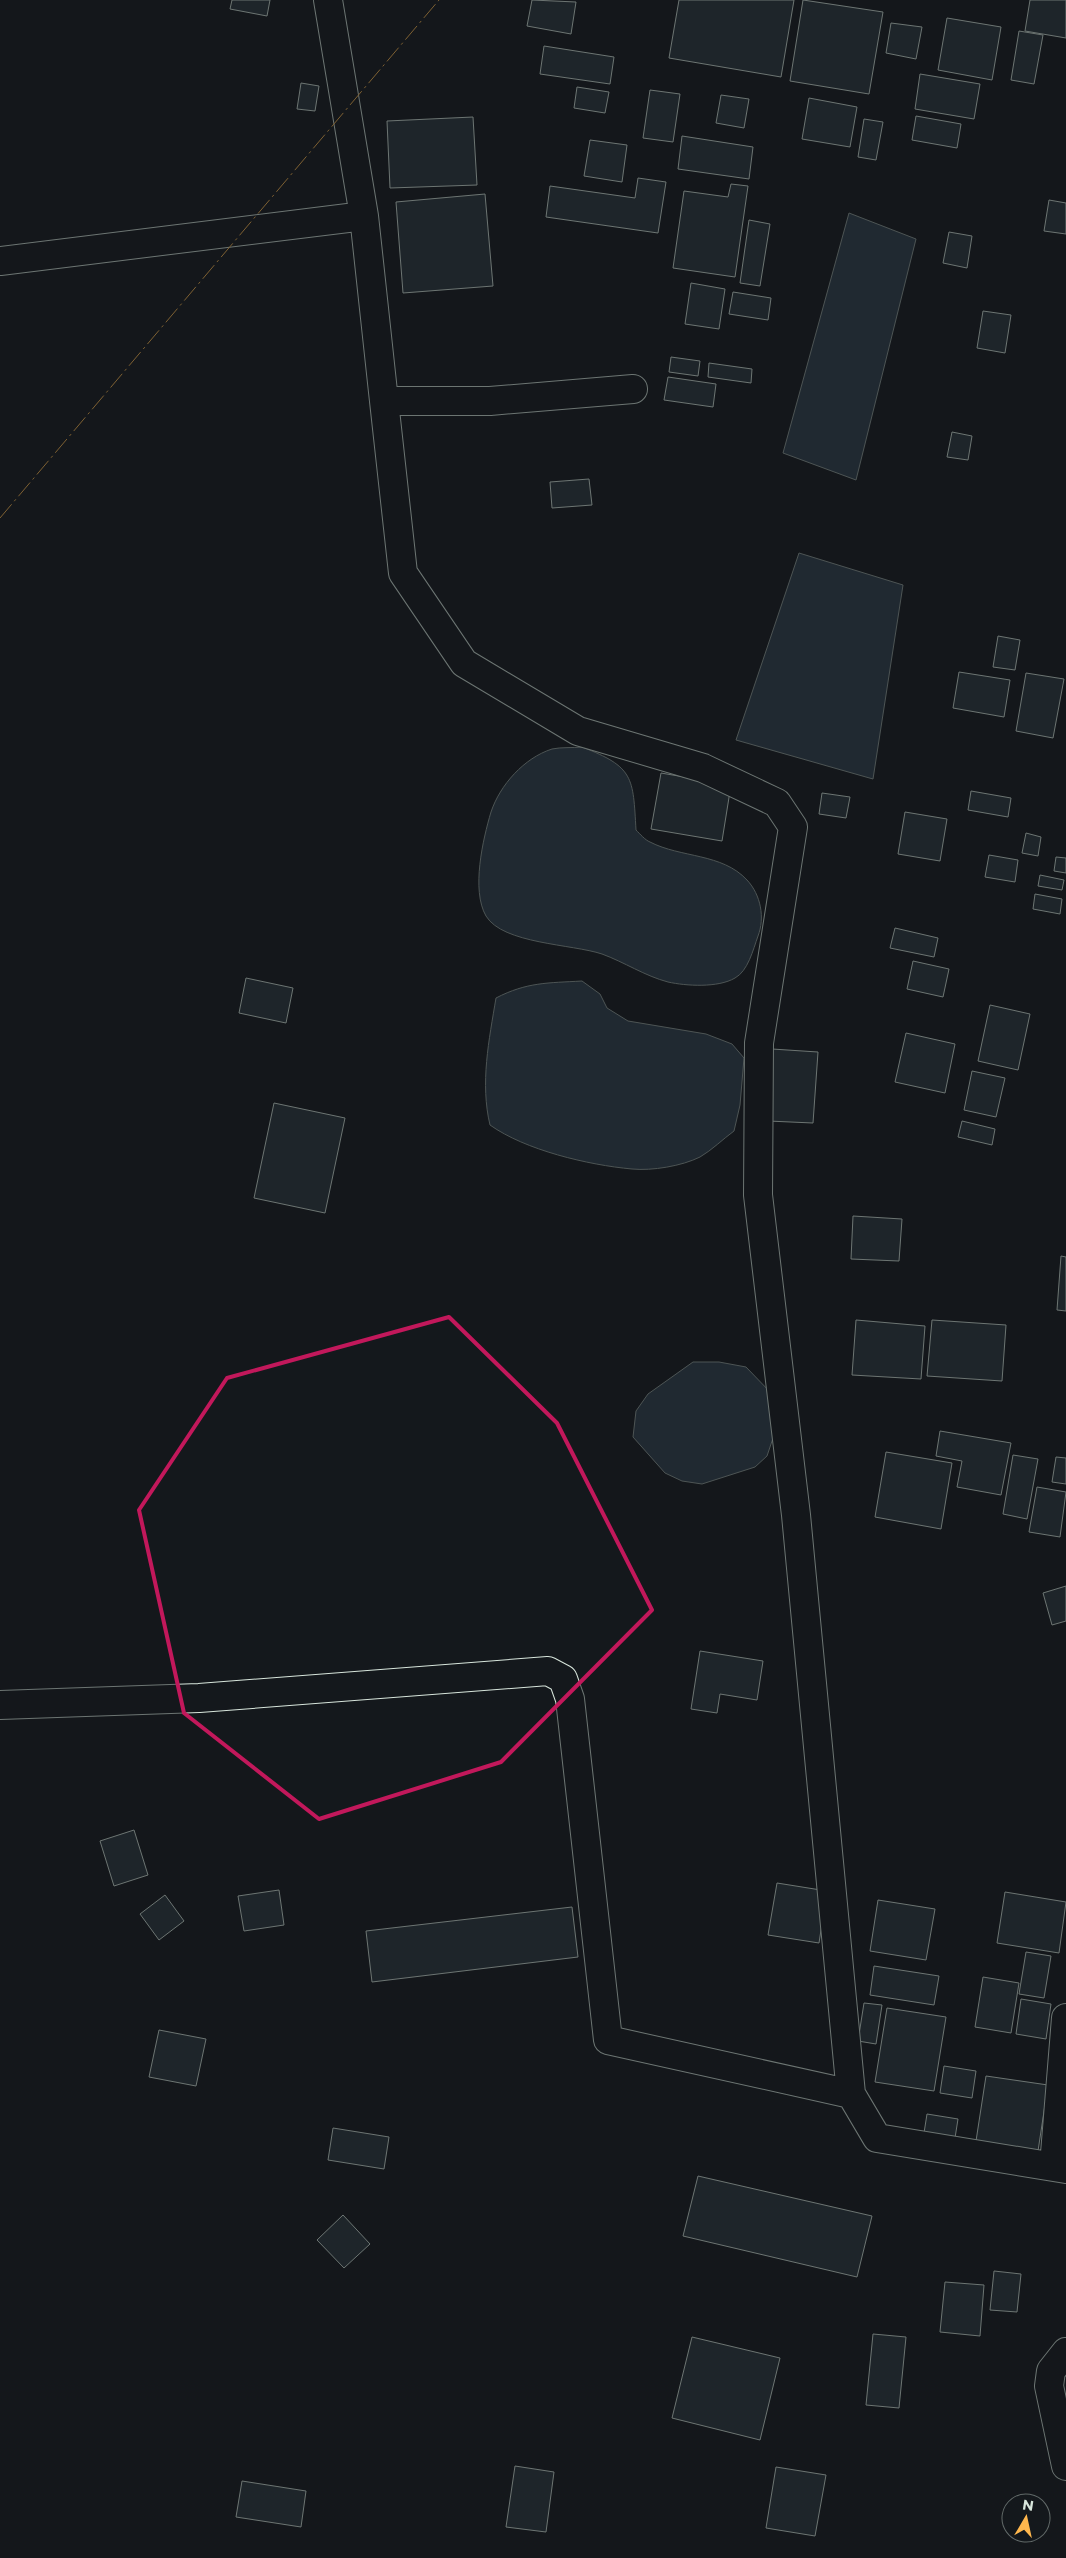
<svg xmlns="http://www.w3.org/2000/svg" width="1066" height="2558" font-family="Montserrat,sans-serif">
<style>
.water{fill:#2f3f4d;stroke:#939e99}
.building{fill:#2c363c;stroke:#d8e6dc}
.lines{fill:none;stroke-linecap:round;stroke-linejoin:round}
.street-casing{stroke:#d8e6dc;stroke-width:30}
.street{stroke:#14181c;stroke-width:28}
.power{stroke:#ffb74d;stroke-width:1;stroke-dasharray:18 4 2.5 4;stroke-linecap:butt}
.marked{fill:none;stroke:#c2185b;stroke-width:4;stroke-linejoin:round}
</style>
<rect width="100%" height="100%" fill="#14181c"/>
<path class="water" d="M849 213 916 239 856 480 783 453Z
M799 553 903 585 873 779 736 740Z
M582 747C634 767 633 777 636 830 640 834 645 840 650 842 681 858 722 853 747 880 761 895 765 918 758 936 753 950 748 971 735 978 718 988 686 986 668 982 645 976 624 962 602 954 572 944 503 944 486 916 471 890 483 839 491 812 500 785 524 758 552 749 561 747 573 748 582 747Z
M582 981 600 994 607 1008 628 1021 706 1034 732 1044 744 1058 740 1105 734 1131C723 1139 712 1150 700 1157 682 1166 652 1171 632 1169 588 1165 525 1150 490 1125 480 1083 489 1040 496 998 527 982 548 983 582 981Z
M693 1362H719L746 1367 773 1395 774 1435 767 1456 755 1467 702 1484 682 1481 665 1473 633 1437 636 1411 648 1394Z"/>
<path class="building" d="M232 0H270L267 16 230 9Z
M532 0 576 2 571 34 527 26Z
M679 0H794L781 77 669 58Z
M803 0 883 12 869 94 790 81Z
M1030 0H1066V38L1025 31Z
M947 18 1001 27 992 80 938 70Z
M891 23 922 27 916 59 886 53Z
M1019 31 1043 35 1034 84 1011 80Z
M544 46 614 57 610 84 540 74Z
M920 74 980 84 974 119 915 109Z
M301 83 319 86 315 111 297 109Z
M577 87 609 92 605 113 574 108Z
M650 90 680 94 673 142 643 138Z
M721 95 749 99 744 128 716 123Z
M809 98 857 107 850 147 802 139Z
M916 116 961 124 957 148 912 140Z
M473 117 477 185 390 188 387 121Z
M864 119 883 122 876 160 858 157Z
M682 136 753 147 749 179 678 169Z
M590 140 627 145 622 182 584 176Z
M638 178 666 182 658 233 546 217 550 186 635 198Z
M731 184 748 186 735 277 673 268 684 191 728 197Z
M485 194 493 286 403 293 396 202Z
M1049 200 1066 203V234L1044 231Z
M749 220 770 224 760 286 740 283Z
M949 232 972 236 967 268 943 263Z
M691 283 725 289 719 329 685 324Z
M733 292 771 298 768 320 729 314Z
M983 311 1011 315 1005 353 977 348Z
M671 357 700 361 698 376 669 372Z
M709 363 752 369 751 383 708 377Z
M668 377 716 384 713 407 664 400Z
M952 432 972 436 968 460 947 457Z
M589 479 592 505 552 508 550 482Z
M998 636 1020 640 1015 670 993 667Z
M959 672 1010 680 1004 717 953 708Z
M1026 673 1064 679 1053 738 1016 731Z
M661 773 731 785 722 841 651 829Z
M971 791 1011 798 1008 817 968 810Z
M822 793 850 797 846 818 819 814Z
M905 812 947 819 940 861 898 854Z
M1026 833 1041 837 1038 856 1022 853Z
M989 855 1018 860 1015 882 985 877Z
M1056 857 1066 858V873L1054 871Z
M1040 875 1064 880 1062 890 1038 886Z
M1035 894 1062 899 1060 914 1033 909Z
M895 928 938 938 934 957 890 948Z
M913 961 949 969 943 997 907 989Z
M246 978 293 988 286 1023 239 1013Z
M990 1005 1030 1014 1018 1070 978 1061Z
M906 1033 955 1044 945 1093 895 1082Z
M772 1049 818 1052 813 1123 768 1121Z
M972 1071 1005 1078 996 1117 964 1110Z
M274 1103 345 1118 325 1213 254 1198Z
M962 1121 995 1129 992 1145 958 1137Z
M853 1216 902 1219 899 1261 851 1259Z
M1061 1256 1066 1257V1311L1057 1310Z
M856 1320 925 1326 921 1379 852 1375Z
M932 1320 1006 1325 1002 1381 927 1376Z
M940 1431 1011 1443 1001 1495 957 1487 962 1461 936 1456Z
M886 1452 952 1463 941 1529 875 1517Z
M1013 1455 1038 1459 1027 1519 1003 1514Z
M1056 1457 1066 1458V1484L1052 1482Z
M1037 1487 1066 1492 1060 1537 1029 1532Z
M1066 1586V1621L1052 1625 1043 1593Z
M700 1651 763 1661 757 1700 720 1694 717 1713 691 1709Z
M134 1830 148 1875 114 1886 100 1841Z
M777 1883 827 1891 819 1943 768 1935Z
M279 1890 284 1925 244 1931 238 1896Z
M1005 1892 1066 1902 1059 1953 997 1943Z
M165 1895 184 1921 159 1940 140 1914Z
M878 1900 935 1909 926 1960 870 1951Z
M572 1907 578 1957 372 1982 366 1931Z
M1026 1952 1051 1956 1044 1998 1019 1994Z
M874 1966 939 1976 934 2005 870 1995Z
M983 1977 1019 1983 1011 2033 975 2027Z
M1021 1999 1051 2004 1046 2039 1016 2034Z
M864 2003 882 2005 876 2044 858 2041Z
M887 2008 946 2017 934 2091 875 2082Z
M159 2030 206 2039 196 2086 149 2077Z
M944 2066 976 2071 972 2098 940 2093Z
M986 2076 1048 2085 1038 2151 976 2141Z
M927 2114 958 2119 955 2138 924 2133Z
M333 2128 389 2137 384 2169 328 2160Z
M698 2176 872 2216 857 2277 683 2236Z
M343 2215 370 2244 344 2268 317 2240Z
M994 2271 1021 2274 1017 2312 990 2310Z
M945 2282 984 2285 980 2336 940 2332Z
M873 2334 906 2337 899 2408 866 2405Z
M692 2337 780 2358 760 2440 672 2418Z
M515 2466 554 2472 546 2532 506 2527Z
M776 2467 826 2475 815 2536 766 2528Z
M242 2481 306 2491 301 2527 236 2517Z"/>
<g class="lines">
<defs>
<path id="street" d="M328 0 364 216 384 401
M0 261 364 216
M633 389 490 401H384L403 573 464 663 578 731 703 768 777 803 793 827 759 1043 758 1195 796 1515 851 2094 877 2138 1066 2169
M0 1705 199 1698 548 1671 563 1679 570 1699 608 2040 851 2094
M1054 2166 1066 2018
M1066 2352 1051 2371 1049 2386 1066 2466"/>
</defs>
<use href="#street" class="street-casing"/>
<use href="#street" class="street"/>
<path class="power" d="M0 518 439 0"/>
</g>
<path d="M0 0H1066V2558H0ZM449 1317 557 1423 652 1610 501 1762 319 1819 184 1713 139 1510 227 1378Z" fill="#14181c" fill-opacity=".55" fill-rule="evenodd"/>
<path class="marked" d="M449 1317 557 1423 652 1610 501 1762 319 1819 184 1713 139 1510 227 1378Z"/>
<g transform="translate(1026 2518) rotate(9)"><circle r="24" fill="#14181c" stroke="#626a69"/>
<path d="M0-4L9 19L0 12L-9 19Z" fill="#ffb74d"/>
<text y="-8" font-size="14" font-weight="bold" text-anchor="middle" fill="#d8e6dc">N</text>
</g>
</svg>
